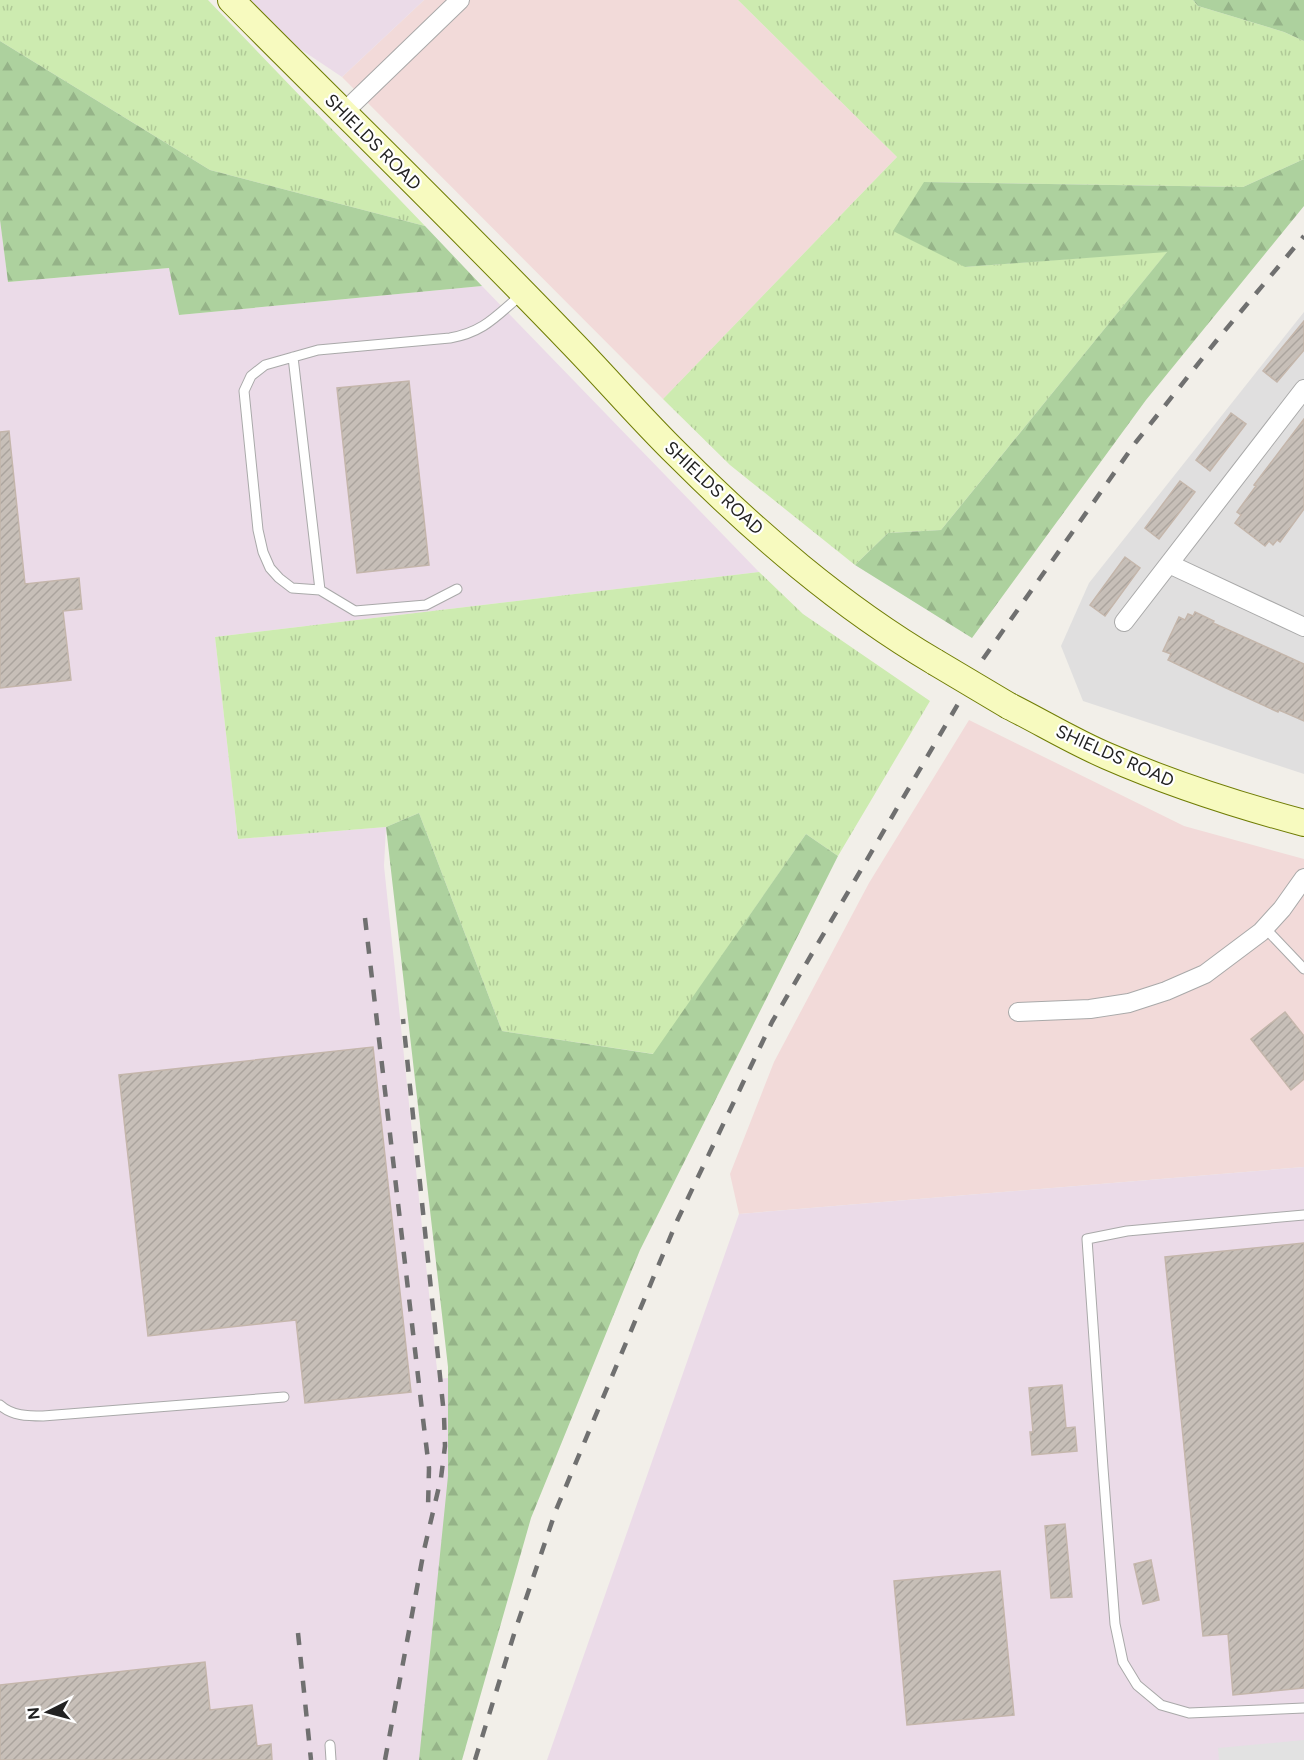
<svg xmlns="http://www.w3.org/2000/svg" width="1304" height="1760" font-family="Figtree,sans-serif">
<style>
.residential{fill:#e0dfdf}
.commercial{fill:#f2dad9}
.industrial{fill:#ebdbe8}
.grass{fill:url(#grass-tufts)}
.forest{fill:url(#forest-firs)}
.parking{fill:#e2e2e2}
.building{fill:url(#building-hatch);stroke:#c4b6ab;stroke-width:1.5}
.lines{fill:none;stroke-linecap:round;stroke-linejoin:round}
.lane-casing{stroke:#a9a9a9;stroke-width:11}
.street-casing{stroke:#a9a9a9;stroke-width:20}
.secondary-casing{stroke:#707d05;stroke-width:28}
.lane{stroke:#fff;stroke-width:9}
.street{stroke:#fff;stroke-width:18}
.secondary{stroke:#f7fabf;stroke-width:26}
.rail{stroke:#707070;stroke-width:4.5;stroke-dasharray:12 12;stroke-linecap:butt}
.secondary-bridge-casing{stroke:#707d05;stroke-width:28;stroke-linecap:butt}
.secondary-bridge{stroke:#f7fabf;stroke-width:26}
.labels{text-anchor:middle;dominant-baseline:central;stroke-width:4.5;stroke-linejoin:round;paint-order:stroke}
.street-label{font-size:18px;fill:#222;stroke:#fff}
</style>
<defs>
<pattern id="grass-tufts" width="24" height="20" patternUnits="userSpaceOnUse" patternTransform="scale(1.5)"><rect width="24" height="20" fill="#cdebb0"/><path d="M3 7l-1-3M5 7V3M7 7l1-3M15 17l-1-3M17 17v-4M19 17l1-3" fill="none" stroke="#b0c997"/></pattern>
<pattern id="forest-firs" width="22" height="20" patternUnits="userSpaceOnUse" patternTransform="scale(1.5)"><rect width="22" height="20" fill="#add19e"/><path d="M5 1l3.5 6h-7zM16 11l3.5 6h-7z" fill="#95b388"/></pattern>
<pattern id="building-hatch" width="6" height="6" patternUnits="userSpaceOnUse" patternTransform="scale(1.5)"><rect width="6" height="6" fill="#c7bfb8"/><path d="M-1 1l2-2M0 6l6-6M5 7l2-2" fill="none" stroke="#aba49e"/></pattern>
</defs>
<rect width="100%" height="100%" fill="#f2efe9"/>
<path class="residential" d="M1304 312V774L1083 701 1061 646 1089 583Z"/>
<path class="commercial" d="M424 0H738L897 157 663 399 342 77Z
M969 720 1184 826 1304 859V1167L739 1214 730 1174 774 1062 869 883Z"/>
<path class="industrial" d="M231 0H424L342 77 239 8Z
M0 220 8 282 170 268 179 315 482 286 759 572 215 637 238 839 386 827 384 866 438 1379 541 1369 425 1760H0Z
M1304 1167V1760H547L739 1214Z"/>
<path class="grass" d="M0 0H208L425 226 210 170 0 41Z
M738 0H1193L1198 6 1284 32 1304 41V159L1243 187 924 182 965 267 1168 251 941 530 888 533 855 565 730 465 663 399 897 157Z
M759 572 803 614 930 701 838 856 806 834 654 1054 502 1031 419 813 386 827 238 839 215 637Z"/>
<path class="forest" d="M1193 0H1304V41L1284 32 1198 6Z
M0 41 210 170 425 226 482 286 179 315 169 268 8 282 0 220Z
M1304 159V206L1146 400 972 638 855 565 888 533 941 530 1167 252 965 267 893 231 924 182 1243 187Z
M419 813 502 1031 653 1054 806 834 838 856 640 1250 531 1518 462 1760H419L448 1476V1367L386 827Z"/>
<path class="parking" d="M1304 1740V1760H1219L1218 1748Z"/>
<path class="building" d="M1304 321V350L1277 382 1263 371Z
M409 381 429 565 357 573 337 388Z
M1231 413 1246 424 1210 471 1196 460Z
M1304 419V509L1280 542 1277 540 1273 545 1269 541 1265 546 1235 523 1241 515 1237 512 1256 486 1254 485Z
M9 431 25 584 79 578 82 609 63 611 71 680 0 688V432Z
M1180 481 1195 492 1159 539 1145 528Z
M1125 557 1140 568 1105 616 1090 605Z
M1195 612 1214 621 1213 623 1304 664V721L1279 710 1278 712 1226 688 1168 660 1171 654 1163 651 1179 617 1185 620 1188 614 1193 616Z
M1285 1012 1304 1036V1079L1291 1090 1251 1039Z
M373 1047 411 1392 305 1403 296 1320 148 1336 119 1075Z
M1304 1243V1688L1233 1695 1228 1634 1203 1636 1165 1257Z
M1062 1385 1066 1428 1075 1427 1077 1451 1032 1455 1030 1432H1033L1029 1388Z
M1065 1524 1072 1597 1051 1598 1045 1526Z
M1151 1560 1159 1600 1143 1604 1134 1564Z
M1000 1571 1014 1715 907 1725 894 1581Z
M205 1662 210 1710 252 1705 257 1746 271 1744 272 1760H0V1685Z"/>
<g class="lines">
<defs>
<path id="lane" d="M293 357 320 590
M457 589 426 605 355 611 320 590 292 588 279 578 270 568 263 552 258 530 244 391 251 376 265 365 318 350 450 338C484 332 496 316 521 295
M1265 928 1304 969
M1304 1215 1127 1231 1087 1239 1103 1468 1115 1624 1123 1662 1137 1685 1161 1705 1189 1713 1304 1708
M0 1405C12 1416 28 1416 43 1416L284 1397
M330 1745 331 1760"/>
<path id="street" d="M343 113 460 0
M1169 564 1304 627
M1124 622 1304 389
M1018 1012 1090 1009 1129 1003 1166 991 1205 974 1261 932 1282 909 1304 878"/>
<path id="secondary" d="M231 0C344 114 460 226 571 342 607 379 641 419 678 455 756 533 840 606 935 662
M1009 706C1041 722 1074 742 1107 756 1171 784 1237 805 1304 823"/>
</defs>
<use href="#lane" class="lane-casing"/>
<use href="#street" class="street-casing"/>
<use href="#secondary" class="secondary-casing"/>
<use href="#lane" class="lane"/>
<use href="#street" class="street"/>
<use href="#secondary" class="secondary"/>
<path class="rail" d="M983 659 1136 442 1217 340 1304 236
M365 918 423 1419 429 1468 428 1508
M298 1633 311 1760
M385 1760 424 1550 441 1478 445 1446 444 1415 403 1019
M475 1760 515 1631 556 1510 677 1221 772 1022 958 704"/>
<defs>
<path id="secondary-bridge" d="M935 662 1009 706"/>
</defs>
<use href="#secondary-bridge" class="secondary-bridge-casing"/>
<use href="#secondary-bridge" class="secondary-bridge"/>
</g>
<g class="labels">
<g class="street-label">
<text transform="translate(373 142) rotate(45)">SHIELDS ROAD</text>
<text transform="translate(714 488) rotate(43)">SHIELDS ROAD</text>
<text transform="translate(1115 756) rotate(24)">SHIELDS ROAD</text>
</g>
</g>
<g transform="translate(48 1712) rotate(264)" stroke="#ffffff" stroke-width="4.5" paint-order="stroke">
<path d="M0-4.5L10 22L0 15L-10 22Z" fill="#222222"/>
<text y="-9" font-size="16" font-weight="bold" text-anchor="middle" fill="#222222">N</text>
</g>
</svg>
